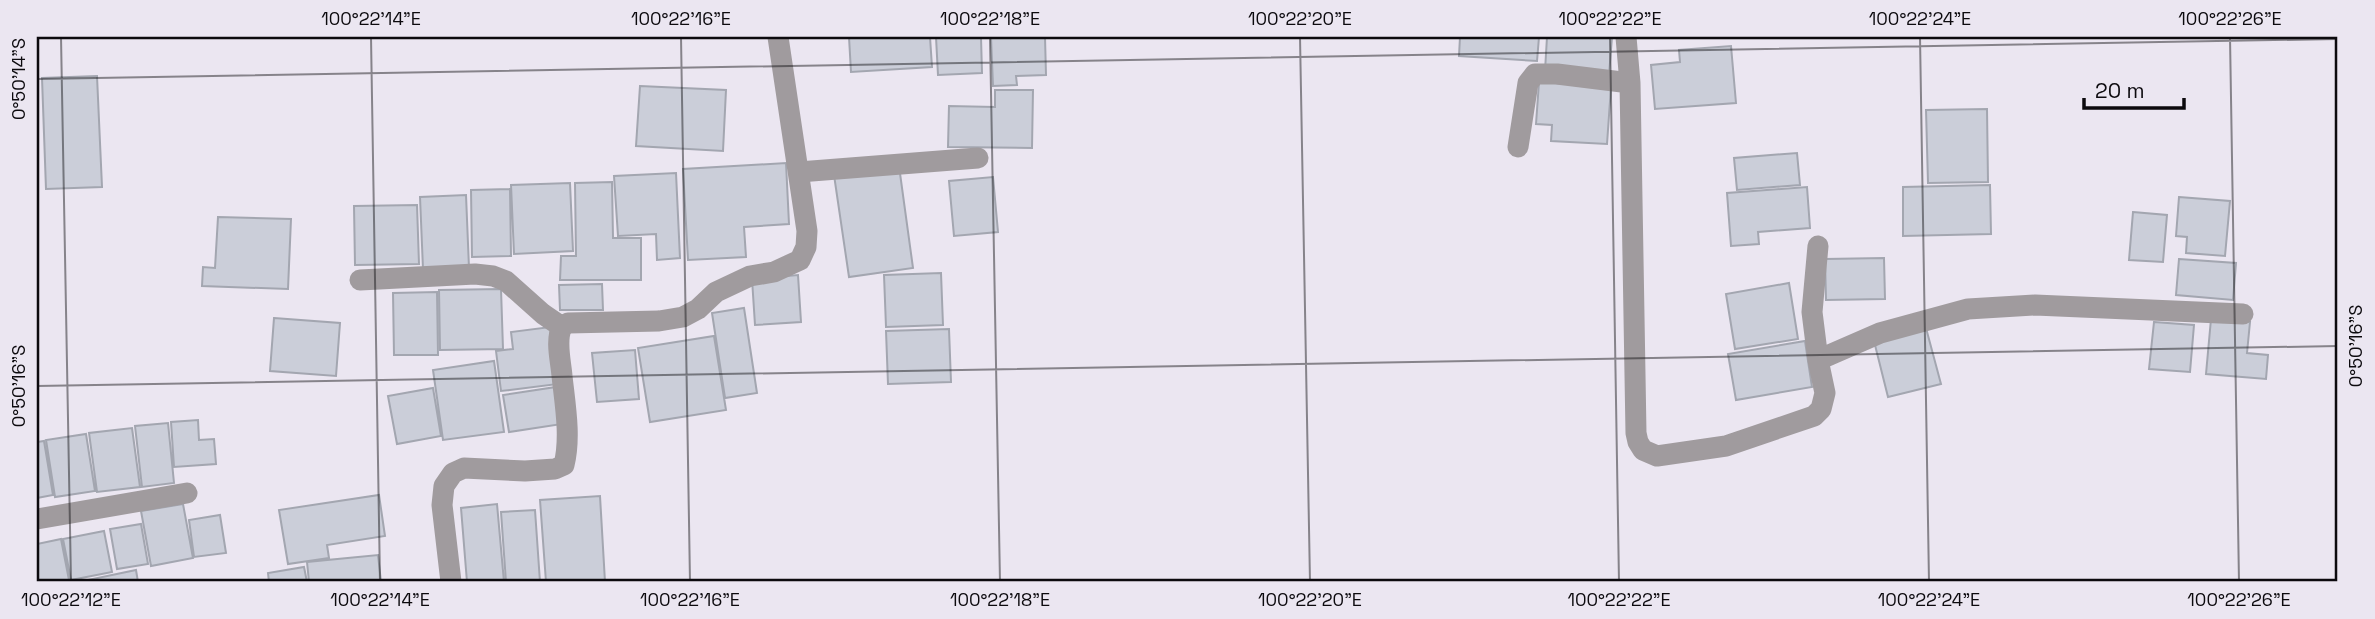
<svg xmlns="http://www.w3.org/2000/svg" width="2375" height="619" font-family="'Space Grotesk',sans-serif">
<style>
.building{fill:#cbced9;stroke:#a3a6b0;stroke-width:2}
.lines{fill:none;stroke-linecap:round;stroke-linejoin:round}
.minor{stroke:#a09b9e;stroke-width:21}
.ticks{fill:none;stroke:#0c0a0e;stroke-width:2;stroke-opacity:0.45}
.neatline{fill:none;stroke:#0c0a0e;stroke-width:2.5}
.ticks-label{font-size:18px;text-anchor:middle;fill:#0c0a0e}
</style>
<rect width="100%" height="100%" fill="#ebe6f1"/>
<path class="building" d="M849 37H930L932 67 851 72Z
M936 37H981L982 73 938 75Z
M991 37H1045L1046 75 1016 76 1017 85 993 86Z
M1460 37H1539L1537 61 1459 56Z
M1547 37H1612L1609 75 1545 71Z
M1731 46 1736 103 1655 109 1651 65 1680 62 1679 50Z
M97 76 102 187 46 189 42 78Z
M1539 82 1611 87 1607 144 1551 141 1552 125 1536 124Z
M640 86 726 90 723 151 636 146Z
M995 90H1033L1032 148 948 147 949 106 995 107Z
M1987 109 1988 182 1928 183 1926 110Z
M1797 153 1800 185 1737 190 1734 158Z
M786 163 789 224 744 227 746 257 688 260 683 169Z
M899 166 913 268 849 277 834 175Z
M676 173 680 258 657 260 656 234 618 236 614 176Z
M993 177 998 232 954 236 949 181Z
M612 182 613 238H641V280H560L561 256H576L575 183Z
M570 183 573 251 514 254 511 185Z
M1990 185 1991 234 1903 236V187Z
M1807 187 1810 228 1758 232 1759 244 1731 246 1727 193Z
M510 189 511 256 472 257 471 190Z
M466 195 469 268 423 269 420 197Z
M2179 197 2230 201 2225 256 2186 253 2187 237 2176 236Z
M417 205 419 264 355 265 354 206Z
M2133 212 2167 215 2163 262 2129 260Z
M218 217 291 219 288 289 202 286 203 267 215 268Z
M1884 258 1885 299 1826 300 1825 259Z
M2179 259 2236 263 2233 300 2176 295Z
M941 273 943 325 886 327 884 275Z
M798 275 801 322 755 325 752 279Z
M1789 283 1798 339 1735 349 1726 294Z
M602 284 603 310H560L559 285Z
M501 289 503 349 440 350 439 290Z
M437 292 438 355H394L393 293Z
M744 308 757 393 725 398 712 313Z
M274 318 340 323 336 376 270 371Z
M2211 319 2250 322 2247 353 2268 355 2266 379 2206 374Z
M2154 322 2194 325 2190 372 2149 369Z
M550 327 558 384 501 391 496 351 513 349 511 332Z
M1926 328 1941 384 1888 397 1874 341Z
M949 329 951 382 888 384 886 331Z
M714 336 726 410 650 422 638 348Z
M1805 341 1812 387 1736 400 1728 354Z
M635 350 639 399 597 402 592 353Z
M494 361 504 432 443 440 433 370Z
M556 387 562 424 509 432 503 395Z
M433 388 441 436 397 444 388 396Z
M198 420 199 440 214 439 216 464 174 467 171 422Z
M168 423 174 483 142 487 135 426Z
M132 428 140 487 97 492 89 433Z
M86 434 95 491 55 497 46 440Z
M44 441 53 495 37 498V442Z
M379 495 385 536 327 545 329 558 288 564 279 510Z
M600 496 605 582H546L540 500Z
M183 504 193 558 151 566 141 511Z
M497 504 504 582H467L461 508Z
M535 510 540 582H506L501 512Z
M220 515 226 553 194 557 189 520Z
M141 524 148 564 117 569 110 529Z
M104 531 112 572 71 580 63 539Z
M61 539 69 580 37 582V544Z
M378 555 381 582H309L307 562Z
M304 567 307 582H269L268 573Z
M136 570 138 582H83V581Z"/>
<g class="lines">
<path class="minor" d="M1626 37 1630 83 1636 433 1638 442 1643 450 1657 456 1726 446 1814 416 1821 409 1825 393 1818 360 1812 312 1818 246
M1518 147 1528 83 1535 74H1557L1630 83
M799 172 978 158
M360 280 475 274 493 276 506 281 543 314 562 327
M1818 360 1880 333 1968 309 2035 305 2243 314
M37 519 187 493
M451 582 442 505 444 486 453 473 464 468 525 471 555 469 564 465C571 437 565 404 562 376 561 362 555 340 562 327L568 323 659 321 683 317 698 309 716 292 750 276 774 272 800 260 806 247 807 231 778 37"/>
</g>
<path class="ticks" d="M61 37 71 582M371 37 380 582M681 37 690 582M990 37 1000 582M1300 37 1310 582M1610 37 1619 582M1920 37 1929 582M2230 37 2239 582M37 79 2338 39M37 386 2338 346"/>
<rect width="2375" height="619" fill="none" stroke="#ebe6f1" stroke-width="77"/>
<path d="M2084 98v10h100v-10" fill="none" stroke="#0c0a0e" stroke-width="3.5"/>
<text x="2095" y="98" font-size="21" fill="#0c0a0e" stroke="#ebe6f1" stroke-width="5" paint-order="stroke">20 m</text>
<rect x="38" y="38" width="2298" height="542" class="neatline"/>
<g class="ticks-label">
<text x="371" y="25">100°22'14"E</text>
<text x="681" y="25">100°22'16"E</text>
<text x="990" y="25">100°22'18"E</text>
<text x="1300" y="25">100°22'20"E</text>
<text x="1610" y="25">100°22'22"E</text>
<text x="1920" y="25">100°22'24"E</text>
<text x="2230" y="25">100°22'26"E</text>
<text transform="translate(19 79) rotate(-90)" y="6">0°50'14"S</text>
<text transform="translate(2356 346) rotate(-90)" y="6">0°50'16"S</text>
<text transform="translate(19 386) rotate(-90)" y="6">0°50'16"S</text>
<text x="71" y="606">100°22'12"E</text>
<text x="380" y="606">100°22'14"E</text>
<text x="690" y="606">100°22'16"E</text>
<text x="1000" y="606">100°22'18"E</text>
<text x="1310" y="606">100°22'20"E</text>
<text x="1619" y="606">100°22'22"E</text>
<text x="1929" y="606">100°22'24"E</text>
<text x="2239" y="606">100°22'26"E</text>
</g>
</svg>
